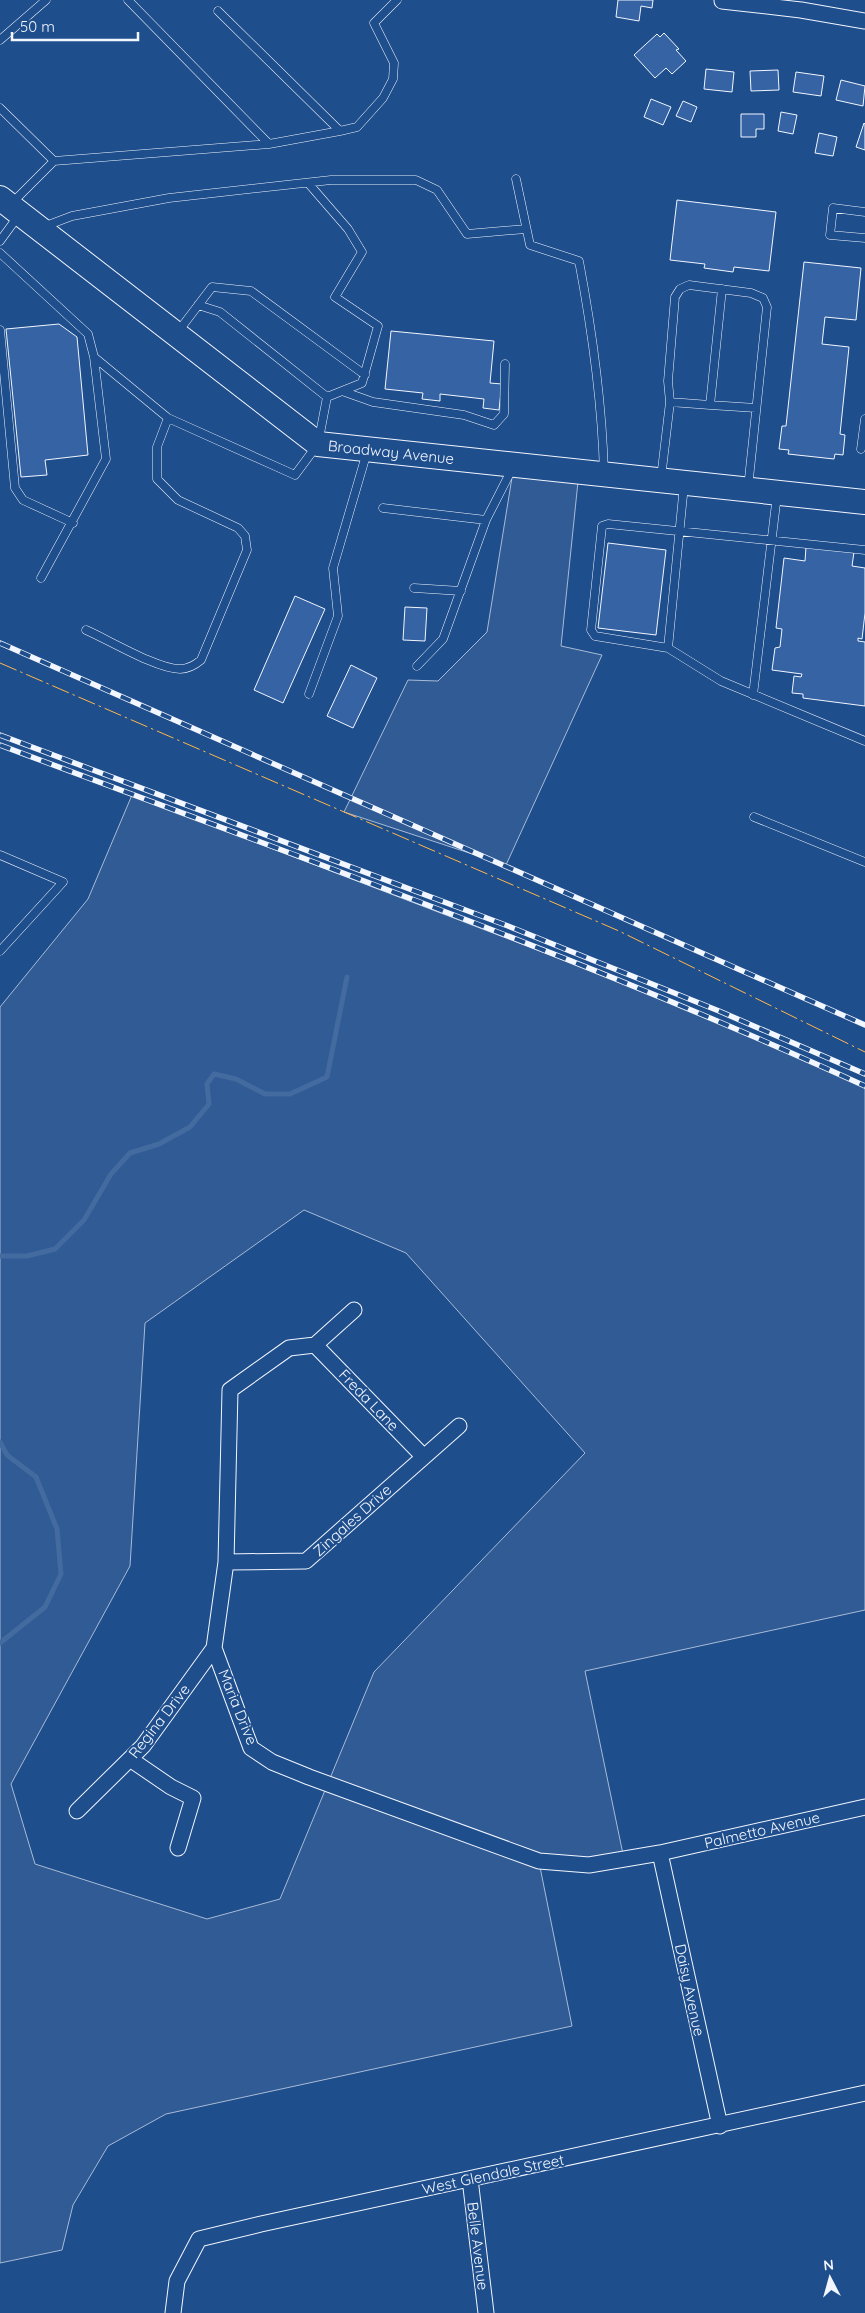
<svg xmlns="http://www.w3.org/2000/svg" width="865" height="2313" font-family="Quicksand,sans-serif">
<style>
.built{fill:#305b95;stroke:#a8bbd7;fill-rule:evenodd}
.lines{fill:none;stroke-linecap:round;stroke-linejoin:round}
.stream{stroke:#446ba0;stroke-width:5}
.building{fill:#3563a3;stroke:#f2f6ff}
.service-casing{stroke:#f2f6ff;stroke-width:9}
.minor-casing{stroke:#f2f6ff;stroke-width:17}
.primary-casing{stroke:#f2f6ff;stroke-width:26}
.service{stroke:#1f4e8c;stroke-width:8}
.minor{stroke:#1f4e8c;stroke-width:15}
.primary{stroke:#1f4e8c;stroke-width:24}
.rail-casing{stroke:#f2f6ff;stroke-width:5.5}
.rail{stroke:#1f4e8c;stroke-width:4;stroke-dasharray:11;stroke-linecap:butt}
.power{stroke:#ffb74d;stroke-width:1;stroke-dasharray:18 4 2.5 4;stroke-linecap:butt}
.labels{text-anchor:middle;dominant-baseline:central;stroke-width:4;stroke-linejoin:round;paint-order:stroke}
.street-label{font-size:15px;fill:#f2f6ff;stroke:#1f4e8c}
</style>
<rect width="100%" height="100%" fill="#1f4e8c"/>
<path class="built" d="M514 465 579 472 561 646 602 655 506 865 344 812 408 680 438 681 487 632Z
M132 795 642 990 865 1086V1610L585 1671 624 1859 539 1862 572 2026 166 2114 108 2146 73 2205 62 2250 0 2263V1007L88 899ZM304 1210 406 1253 585 1453 374 1672 280 1899 207 1919 35 1864 11 1784 130 1566 145 1323Z"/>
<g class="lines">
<path class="stream" d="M0 1256H27L55 1249 84 1220 111 1174 130 1153 159 1144 190 1127 209 1104 207 1084 214 1074 236 1079 265 1094H290L327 1077 347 977
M0 1442 7 1455 36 1477 57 1529 61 1574 45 1607 0 1643"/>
</g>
<path class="building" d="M618 0H653L652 8 641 6 639 21 616 17Z
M664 33 679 49 676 50 686 61 672 74 666 68 655 78 634 55 657 34 660 37Z
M706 69 734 72 732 92 704 89Z
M778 70 779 90 751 91 750 71Z
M796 72 824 76 821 96 793 92Z
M841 80 865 86 863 106 836 100Z
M651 99 671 107 663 125 644 117Z
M683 101 697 107 691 122 676 116Z
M781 112 797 115 793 134 778 131Z
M741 114H764V129H756V137H741Z
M864 123 865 124V150L856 147Z
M819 133 837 137 833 156 815 153Z
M677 200 776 212 769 271 734 267 733 272 704 268 705 264 670 260Z
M804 262 861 268 856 320 825 317 822 344 849 347 840 434 845 435 843 455 835 454 834 459 788 454 789 450 779 449 782 426H786Z
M59 324 77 337 88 455 45 460 47 475 21 477 6 329Z
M391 331 494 341 490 383 502 384 499 410 483 408 484 399 440 394V401L422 399 423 393 385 389Z
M608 543 666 550 656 635 598 628Z
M806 547 854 552 852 566 865 568V613L862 639 858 638V641L865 642V706L803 698V694L792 693 794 676 801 677 802 674 772 670 775 648 780 647 782 629 776 628 784 558 805 561Z
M295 596 325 609 283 703 254 690Z
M405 607 427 608 425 641 403 640Z
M351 665 377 678 353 728 327 716Z"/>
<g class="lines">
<defs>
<path id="service" d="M128 0 269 144 340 131 218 11
M0 40 46 0
M0 108 54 161 11 204
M340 131 357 127 383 98 393 79 394 63 374 23 397 0
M54 161 269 144
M516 179 530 245 579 261C592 330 602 402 604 473
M865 212 833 208 830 235 865 238
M43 227 72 216 169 198 331 180H416L437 190 467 234 526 229
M0 241 19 215
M0 253 88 334 94 357 106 459 41 578
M198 305 220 312 327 397
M0 330 15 488 23 500 73 523
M177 333 212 287 251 291 365 375
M94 357 168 418 295 475 318 444 327 397 362 383 378 326 335 297 362 252 348 229 309 184
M342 391 373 402 464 415 494 425 504 414 505 364
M670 402 710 405 722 289
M710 405 756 408
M861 449 865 419
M661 478 670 402 668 381 675 297 680 289 689 285 751 293 763 298 767 307 748 488
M684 485 668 648 721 681 865 741
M383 508 486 520
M414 588 461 591
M86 630C109 640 157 669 180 669 188 669 195 665 201 660L247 550 245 536 238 528 178 500 157 479V447L168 418
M668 648 595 636 591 630 602 526 608 524 865 550
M417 666 443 639 486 520 512 469
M309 694 338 616 333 568 367 452
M753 695 777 495
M754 817 865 862
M0 855 63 882 0 951"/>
<path id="minor" d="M722 1 801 10 865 21
M354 1310 315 1345 289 1348 230 1390 226 1562 214 1648 251 1748 272 1762 309 1777 539 1861 589 1865 660 1853 865 1807
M315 1345 423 1456
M226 1562 306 1561 459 1426
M130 1759 171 1787 193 1798 178 1848
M77 1811 143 1746 214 1648
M660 1853 720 2126
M470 2179 486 2313
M173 2313 177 2281 199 2239 261 2224 865 2093"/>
<path id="primary" d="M0 198 318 444 865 502"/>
</defs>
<use href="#service" class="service-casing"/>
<use href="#minor" class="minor-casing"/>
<use href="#primary" class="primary-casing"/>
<use href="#service" class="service"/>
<use href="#minor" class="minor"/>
<use href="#primary" class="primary"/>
<defs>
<path id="rail" d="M0 643 865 1025
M0 735 508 926 719 1011 865 1074
M0 745C290 854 583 957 865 1086"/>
</defs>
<use href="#rail" class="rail-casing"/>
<use href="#rail" class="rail"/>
<path class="power" d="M0 663 619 931 865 1052"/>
</g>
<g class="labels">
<g class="street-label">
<text transform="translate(391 452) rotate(6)">Broadway Avenue</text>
<text transform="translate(369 1400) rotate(46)">Freda Lane</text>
<text transform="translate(352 1520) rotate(-42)">Zingales Drive</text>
<text transform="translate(238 1707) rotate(68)">Maria Drive</text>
<text transform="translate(159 1721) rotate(-52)">Regina Drive</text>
<text transform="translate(762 1830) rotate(-13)">Palmetto Avenue</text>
<text transform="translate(690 1990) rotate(78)">Daisy Avenue</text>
<text transform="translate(493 2174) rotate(-12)">West Glendale Street</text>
<text transform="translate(478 2246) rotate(83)">Belle Avenue</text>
</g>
</g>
<g transform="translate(830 2278) rotate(354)" stroke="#1f4e8c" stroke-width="4" paint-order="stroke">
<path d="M0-4L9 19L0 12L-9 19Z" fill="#f2f6ff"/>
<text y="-8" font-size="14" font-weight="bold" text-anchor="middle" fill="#f2f6ff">N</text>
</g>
<path d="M12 32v8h126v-8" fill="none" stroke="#f2f6ff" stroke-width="2.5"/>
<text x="20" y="32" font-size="15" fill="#f2f6ff" stroke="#1f4e8c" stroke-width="4" paint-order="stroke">50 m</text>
</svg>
